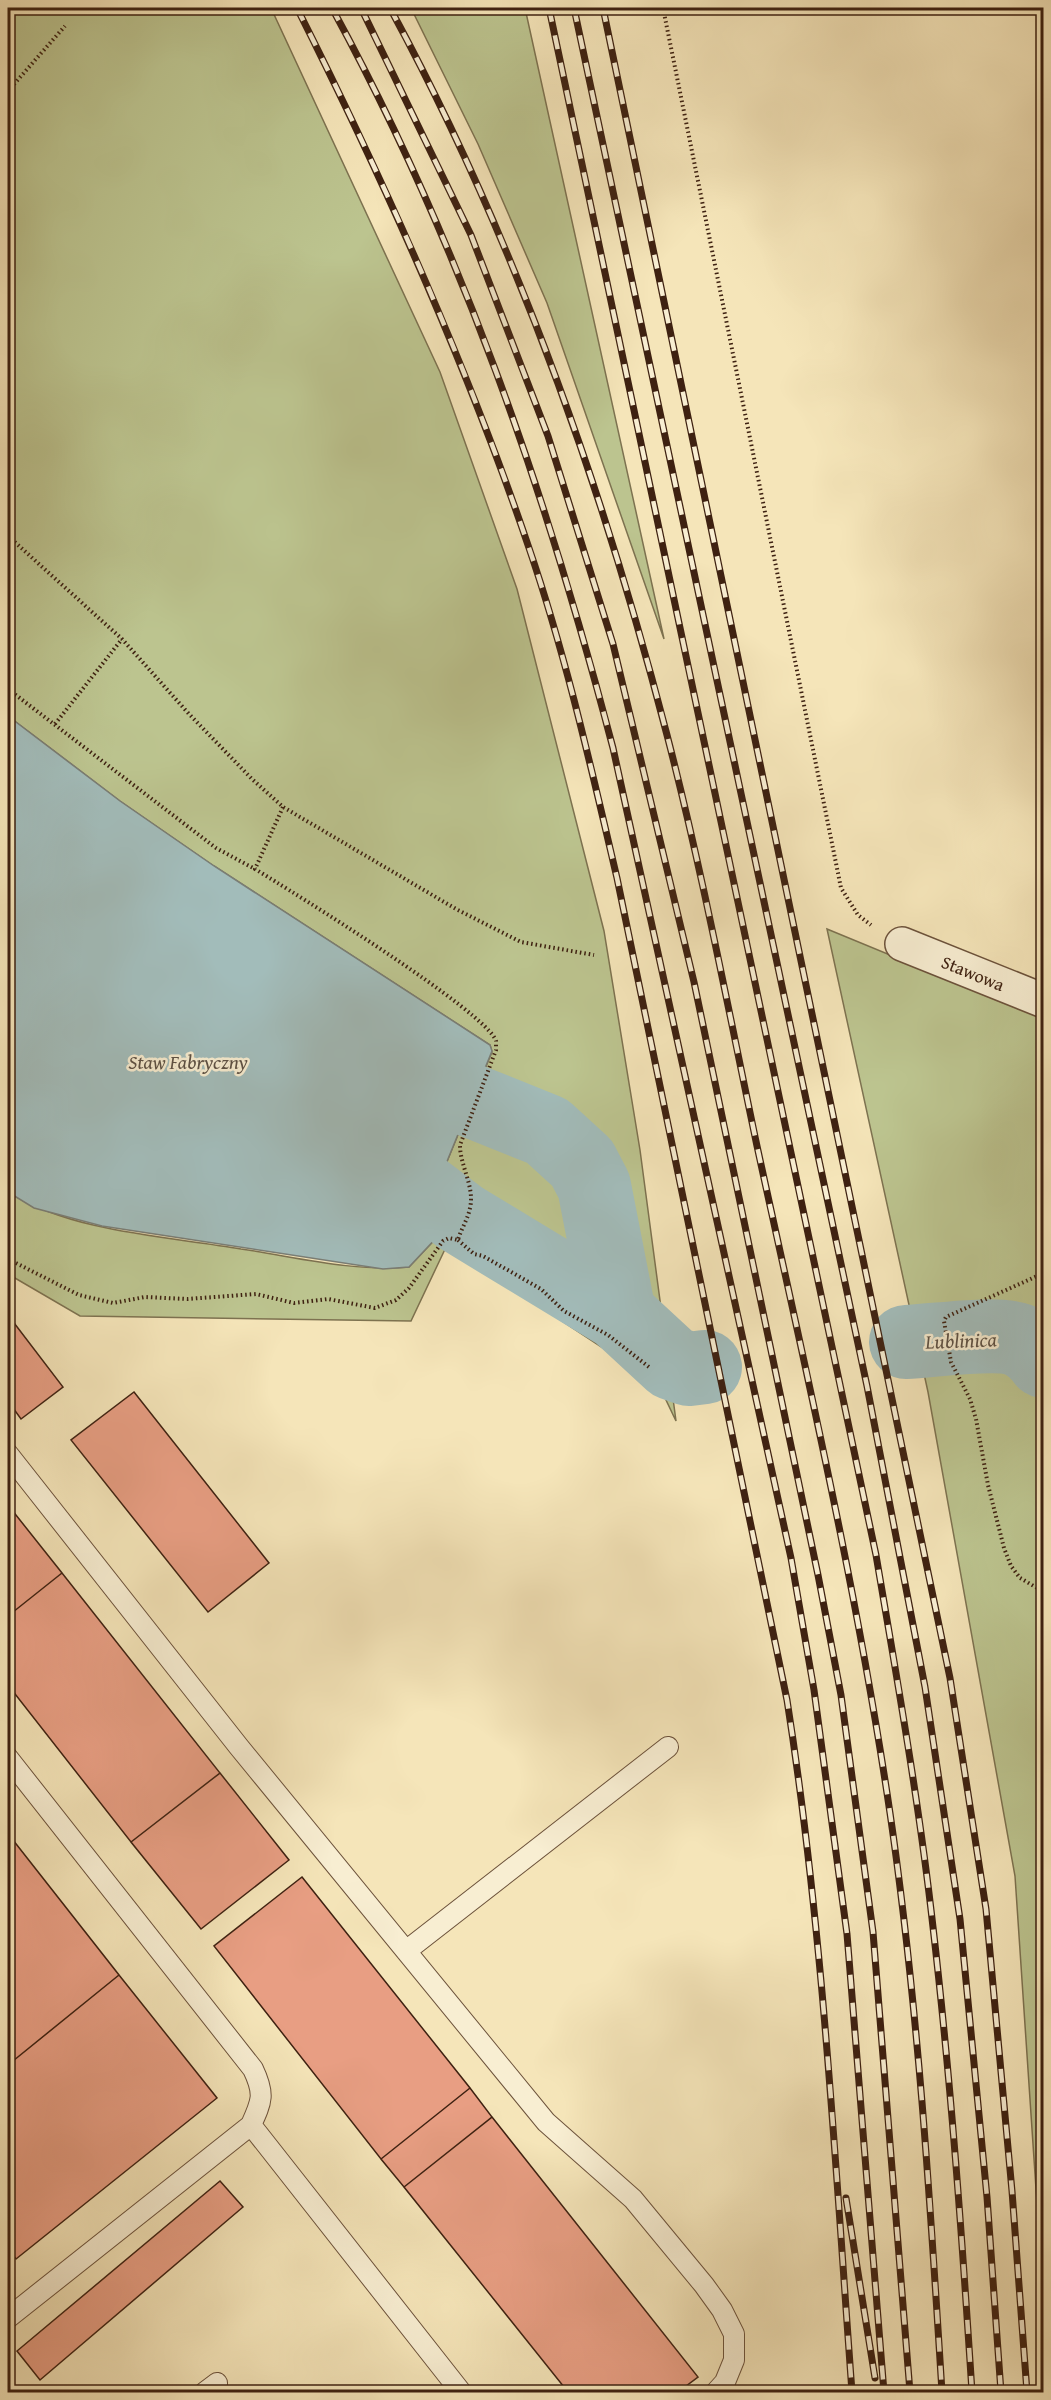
<svg xmlns="http://www.w3.org/2000/svg" width="1051" height="2400" font-family="'Gentium Book Plus',serif">
<style>
.green{fill:#bcc48f;stroke:#7d7250;stroke-width:1.5}
.water{fill:#a2bcba;stroke:#7a7e76;stroke-width:1.5}
.lines{fill:none;stroke-linecap:round;stroke-linejoin:round}
.river{stroke:#a2bcba;stroke-width:74}
.building{fill:#e89e83;stroke:#3e2111;stroke-width:1.5}
.lane-casing{stroke:#6c523b;stroke-width:22}
.street-casing{stroke:#6c523b;stroke-width:36}
.path{stroke:#3e2111;stroke-width:4;stroke-dasharray:1.5 3;stroke-linecap:butt}
.lane{stroke:#f8eed2;stroke-width:20}
.street{stroke:#f8eed2;stroke-width:33}
.rail-casing{stroke:#3e2111;stroke-width:7}
.rail{stroke:#f8eed2;stroke-width:4.5;stroke-dasharray:14;stroke-linecap:butt}
.labels{text-anchor:middle;dominant-baseline:central;stroke-width:5;stroke-linejoin:round;paint-order:stroke}
.street-label{font-size:18px;fill:#3e2111;stroke:#f8eed2}
.water-label{font-size:20px;font-style:italic;fill:#5c5044;stroke:#f8eed2}
</style>
<rect width="100%" height="100%" fill="#f5e5b9"/>
<filter id="stains"><feTurbulence type="fractalNoise" baseFrequency=".00333" numOctaves="4"/><feColorMatrix values="0 0 0 0 .2 0 0 0 0 .09 0 0 0 0 .02 0 0 0 .5 -.17"/></filter>
<radialGradient id="worn" r=".72"><stop offset=".6" stop-color="#630" stop-opacity="0"/><stop offset="1" stop-color="#630" stop-opacity=".3"/></radialGradient>
<path class="green" d="M8 8H271L440 372 517 589 604 931 640 1150 676 1421 665 1398 647 1377 447 1245 411 1321 80 1316 8 1274V1192C75 1233 165 1236 241 1249 296 1257 353 1272 409 1267L441 1233 448 1230 457 1232 467 1206 439 1181 492 1052 490 1045 214 866 120 801 8 716Z
M411 8H525L664 639 547 303 478 144Z
M827 929 1043 1018V2293L1015 1876 928 1392Z"/>
<path class="water" d="M8 716 120 801 214 866 490 1045 492 1051 439 1181 467 1205 457 1233 448 1230 441 1233 409 1267 383 1269 102 1226 34 1208 8 1192Z"/>
<g class="lines">
<path class="river" d="M472 1101 547 1131 582 1163 594 1186 619 1314
M379 1156 461 1218 619 1314 672 1363 689 1369 705 1367
M906 1342C934 1341 995 1331 1019 1340 1030 1345 1037 1351 1044 1361"/>
</g>
<path class="building" d="M8 1315 63 1387 21 1419 8 1401Z
M134 1392 269 1563 208 1612 71 1440Z
M8 1505 62 1573 8 1616Z
M62 1573 220 1773 131 1842 8 1685V1616Z
M220 1773 289 1860 201 1929 131 1842Z
M13 1840 119 1975 8 2065V1844Z
M302 1877 470 2088 381 2159 214 1946Z
M119 1975 217 2098 16 2259 8 2248V2065Z
M470 2088 492 2117 404 2187 381 2159Z
M492 2117 698 2377 678 2392H568L404 2187Z
M220 2181 243 2207 40 2380 17 2351Z"/>
<g class="lines">
<defs>
<path id="lane" d="M8 1454 239 1747 546 2122 633 2199 704 2285 722 2310 734 2334V2360L725 2382 716 2392
M8 1758 253 2069C265 2094 262 2101 251 2125L8 2318
M406 1951 668 1747
M251 2125 461 2392
M205 2392 217 2383"/>
<path id="street" d="M902 944 1044 1001"/>
</defs>
<use href="#lane" class="lane-casing"/>
<use href="#street" class="street-casing"/>
<path class="path" d="M663 8 841 888 858 915 871 925
M8 91 65 26
M8 536 122 639 189 714 252 779 283 807 456 909 521 942 594 955
M8 689 216 848 255 869
M55 724 122 639
M458 1240 474 1254 483 1256 541 1289 564 1311 608 1335 649 1367
M8 1259 79 1295 113 1303 145 1297 187 1299 256 1294 294 1303 328 1299 375 1308 396 1300 409 1288 443 1241 449 1238 458 1240C461 1229 468 1219 470 1208 475 1187 460 1166 460 1145L496 1050C496 1049 496 1042 496 1041 487 1012 291 891 255 869L283 807
M1044 1273 946 1317 944 1321 951 1362 970 1399 976 1419 988 1485 1004 1548 1011 1566 1020 1578 1044 1592"/>
<use href="#lane" class="lane"/>
<use href="#street" class="street"/>
<defs>
<path id="rail" d="M297 8C385 183 466 362 529 548 566 656 591 767 617 878L787 1700C823 1929 835 2161 852 2392
M332 8C460 243 545 489 613 748L791 1558 814 1690 847 1934 884 2392
M361 8 471 235 548 436 613 644 694 982 818 1575 841 1695 873 1932 910 2392
M390 8C513 235 602 484 667 735 702 870 728 1008 757 1146 805 1367 857 1589 890 1813 918 2005 930 2199 942 2392
M549 8 876 1555C897 1679 919 1802 933 1927 951 2082 962 2237 972 2392
M574 8 867 1386 925 1687 960 1919 987 2197 1001 2392
M603 8 950 1678 986 1909 1012 2191 1027 2392
M846 2198 875 2378"/>
</defs>
<use href="#rail" class="rail-casing"/>
<use href="#rail" class="rail"/>
</g>
<g class="labels">
<g class="street-label">
<text transform="translate(973 973) rotate(22)">Stawowa</text>
</g>
<g class="water-label">
<text x="188" y="1061">Staw Fabryczny</text>
<text transform="translate(961 1340) rotate(-2)">Lublinica</text>
</g>
</g>
<rect width="1051" height="2400" fill="none" stroke="#f5e5b9" stroke-width="30"/>
<rect x="9" y="9" width="1033" height="2382" fill="none" stroke="#3e2111" stroke-width="3"/>
<rect x="15" y="15" width="1021" height="2370" fill="none" stroke="#3e2111" stroke-width="1.5"/>
<rect width="100%" height="100%" filter="url(#stains)"/>
<rect width="100%" height="100%" fill="url(#worn)"/>
</svg>
